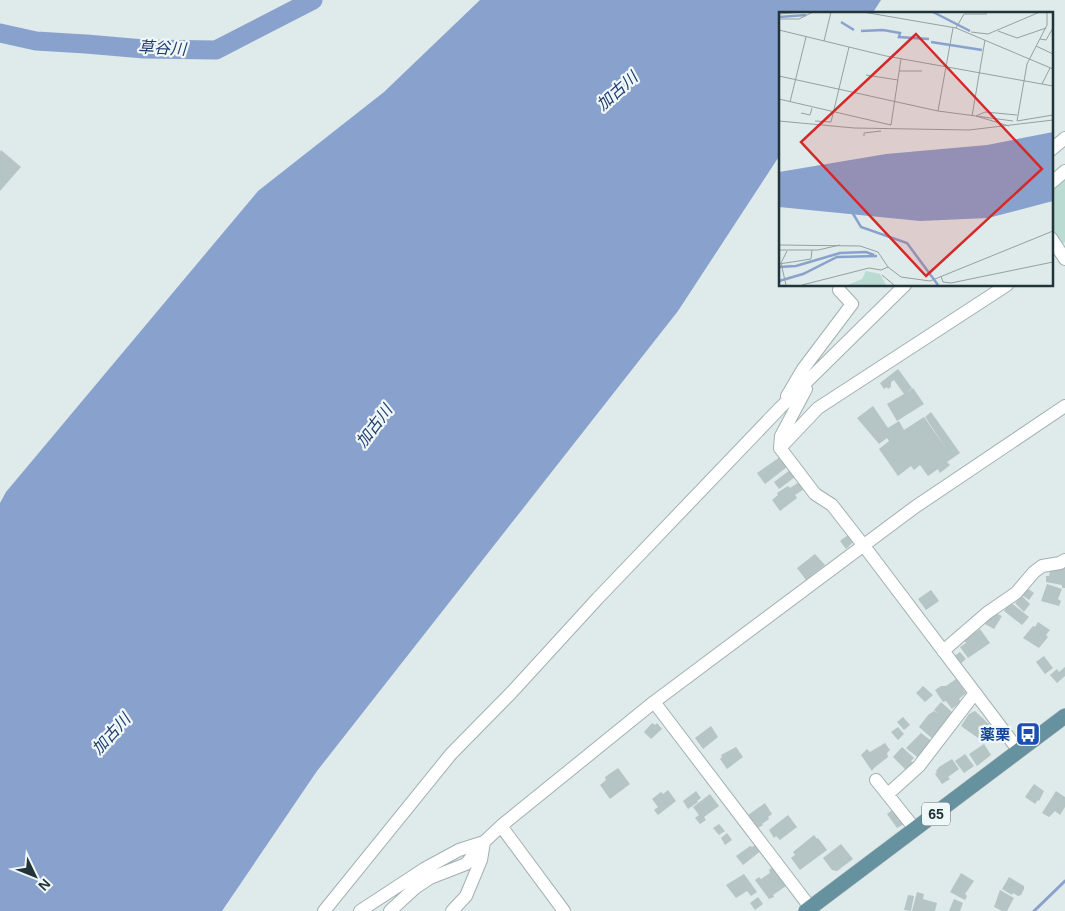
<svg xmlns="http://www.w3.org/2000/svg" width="1065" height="911" font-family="Arial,'Noto Sans JP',sans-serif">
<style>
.green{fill:#b9dbd2}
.water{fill:#89a2cd}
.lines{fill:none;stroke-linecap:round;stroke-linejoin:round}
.stream{stroke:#89a2cd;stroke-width:3}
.river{stroke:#89a2cd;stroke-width:19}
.building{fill:#b5c4c4}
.minor-casing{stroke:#a2b0b1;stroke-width:14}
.major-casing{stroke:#c1c6c8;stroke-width:16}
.minor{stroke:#fff;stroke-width:12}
.major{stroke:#66919e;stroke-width:15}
.labels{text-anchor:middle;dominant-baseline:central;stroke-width:4.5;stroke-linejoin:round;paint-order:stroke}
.shield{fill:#f0f7f7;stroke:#5f6e72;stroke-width:1}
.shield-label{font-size:14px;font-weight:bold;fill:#213439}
.transit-label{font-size:15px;font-weight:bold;fill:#164399;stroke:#f0f7f7;text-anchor:end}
.water-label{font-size:16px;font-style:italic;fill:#1e3c72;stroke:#f0f7f7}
.inset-river{fill:none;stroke:#89a2cd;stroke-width:2.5}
.inset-road{fill:none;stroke:#93a1a3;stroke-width:1}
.view{fill:#d62828;fill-opacity:0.15;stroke:#d62828;stroke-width:2.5}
.inset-edge{fill:none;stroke:#213439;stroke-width:2.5}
</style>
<rect width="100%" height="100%" fill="#dfeaea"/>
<path class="green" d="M1065 174V242L1061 245 1051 231V187Z"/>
<path class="water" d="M480 0H881L872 14H780V155L678 311 317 771 222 911H0V503L6 492 258 191 384 92Z"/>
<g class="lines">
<path class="stream" d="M1034 911 1065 881"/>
<path class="river" d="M0 33 36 41 86 44 144 49 216 50 313 0"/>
</g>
<path class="building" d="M1 150 21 167 0 191V152Z
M898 369 912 388 906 393 913 388 924 404 897 421 887 404 904 394 894 380 891 382V387L888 389 887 387 884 389 880 383Z
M873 406 888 428 899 421 904 430 924 417 948 451 925 417 931 412 960 453 947 462 950 465 940 473 938 469 928 476 920 465 914 470 911 466 898 476 879 449 889 441 887 438 879 444 857 418Z
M780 457 787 467 765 484 757 473Z
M790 470 795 477 779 489 774 482Z
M799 482 804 489 795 495 797 498 780 511 772 500 778 495 777 493 788 486 790 488Z
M848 535 853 542 846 549 840 541Z
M815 554 825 565 806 580 797 568Z
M1065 563V588H1062V585L1046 582V576H1049L1051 567Z
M1047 584 1062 589 1058 599 1061 601 1059 606 1041 601Z
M1027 588 1034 593 1029 600 1022 595Z
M931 590 939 601 926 610 918 599Z
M1022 596 1030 604 1024 612 1015 603Z
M1010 602 1029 617 1022 625 1004 611Z
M993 612 1002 616 994 629 985 624Z
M1038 622 1050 630 1046 635 1048 637 1039 648 1023 638 1033 626 1035 627Z
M980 629 990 643 968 658 960 647 966 643 964 640Z
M960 652 966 659 959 665 953 657Z
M1044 656 1053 668 1045 674 1036 662Z
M1065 667V676L1057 683 1050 675 1057 669 1059 672Z
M956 679 966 693 959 699 961 702 952 709 946 701 943 702 935 690 941 686H946Z
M923 686 933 695 925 702 916 693Z
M941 702 953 713 935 741 919 727 928 715 934 711 939 714 934 710Z
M975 711 990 725 978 738 961 726 969 714Z
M903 717 910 725 904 730 897 722Z
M652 723 655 725 657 723 662 729 651 739 644 732Z
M711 726 718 737 703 749 695 738Z
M898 727 904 734 898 740 891 732Z
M921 733 933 742 921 760 906 748Z
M885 743 890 750 887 753 888 757 874 768 872 771 861 755 867 749 870 752Z
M984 744 991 755 977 766 969 754Z
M736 747 743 757 727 769 720 759 722 757 721 755Z
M902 747 914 758 911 761 914 764 907 771 893 757Z
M965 754 974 766 964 773 955 761Z
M952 759 959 769 948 777 950 779 942 784 935 774 937 773 936 771 939 767Z
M618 768 630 784 610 799 600 785 606 780 605 777Z
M1034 784 1044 791 1039 801 1038 800 1035 804 1025 797Z
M668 790 676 801 658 815 654 810 658 807 652 799 661 792 663 794Z
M696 791 701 798 697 801 698 802 688 809 683 801Z
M1056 791 1065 797V807L1060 815 1055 811 1049 817 1042 813Z
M710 794 719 806 704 817 706 820 700 824 695 818 699 815 693 807Z
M765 803 772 814 768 817 769 819 762 824 763 825 758 828 748 815Z
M895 808 901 816 896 821 902 817 906 823 897 828 887 814Z
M788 815 797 827 780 840 776 836 774 838 769 830Z
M719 824 725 831 719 835 713 828Z
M727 833 732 840 725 845 721 838Z
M814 835 817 839 818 838 827 850 800 870 791 858 795 855 793 852Z
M757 844 762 850 743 865 736 856 750 846 752 847Z
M841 844 853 859 837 871 832 870 823 858Z
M774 866 786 886 773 895 774 897 769 899 755 880 759 877 761 879 770 873 769 870Z
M961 873 974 881 965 894 967 896 965 900 950 892Z
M744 874 757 892 751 896 747 891 736 898 726 885Z
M1009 877 1024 886V889L1021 895 1018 896 1013 893 1012 895 1002 889Z
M1000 890 1014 898 1007 911H1002L994 907Z
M917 892 924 894 923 899 937 903 935 911H912Z
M908 895 914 896 911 911 904 910Z
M758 897 763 904 755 910 750 903Z
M954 899 963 903 960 911H949Z"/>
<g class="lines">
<defs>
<path id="minor" d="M1051 150 1065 138
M1051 183 1065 171
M1051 238 1065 259
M806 389 781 436 780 448 815 494 832 505 864 546 1019 751
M787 396 803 369 852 304 839 290
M780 448 818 408 1007 285
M943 651 987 613 1016 593 1034 572 1042 566 1060 563 1065 560
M654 702 813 911
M876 780 915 829
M888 794 919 766 975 693
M501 826 564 911
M324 911 451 754 511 693 598 598 780 408 905 285
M360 911 424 869 459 850 484 842 466 864 430 878 415 888 390 911
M452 911 466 896 481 860 484 842 501 826 654 702 915 507 1065 406"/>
<path id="major" d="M806 911 1065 716"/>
</defs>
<use href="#minor" class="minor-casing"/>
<use href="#major" class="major-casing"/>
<use href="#minor" class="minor"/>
<use href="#major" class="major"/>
</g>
<defs>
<symbol id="bus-square" viewBox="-11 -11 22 22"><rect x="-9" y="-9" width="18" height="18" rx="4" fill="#1a4fb4" stroke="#f0f7f7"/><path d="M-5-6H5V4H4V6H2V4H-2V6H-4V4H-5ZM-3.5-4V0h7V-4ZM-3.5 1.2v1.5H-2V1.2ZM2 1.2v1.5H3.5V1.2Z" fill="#fff"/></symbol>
</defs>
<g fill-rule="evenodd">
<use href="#bus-square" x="1014" y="720" width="28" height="28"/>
</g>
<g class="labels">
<rect class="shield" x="922" y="802.5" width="28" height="23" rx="4"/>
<g class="shield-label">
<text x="936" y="814">65</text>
</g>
<g class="transit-label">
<text x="1010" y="734">薬栗</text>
</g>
<g class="water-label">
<text transform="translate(162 48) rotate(3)">草谷川</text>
<text transform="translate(617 91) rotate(-42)">加古川</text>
<text transform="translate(374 426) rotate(-53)">加古川</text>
<text transform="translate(111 734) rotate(-48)">加古川</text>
</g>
</g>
<g transform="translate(779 12)">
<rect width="274" height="274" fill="#dfeaea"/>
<path d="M87 259 101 262 107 273H69L83 267Z" fill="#b9dbd2"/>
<path d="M274 120V189L209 206 141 209 0 195V160L107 142 208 133Z" fill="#89a2cd"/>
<path class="inset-river" d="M154 0 191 19M0 5 27 3M62 10 75 18M82 19 104 18 121 21 120 25 150 27M152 30 203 38M73 200 82 215 128 231 159 273M0 255 17 254 61 241 87 240 95 243M0 269 24 262 58 245 98 244"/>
<path class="inset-road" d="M84 0 177 16 274 57M268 0V13L248 52 238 109 274 103M0 2 25 0M185 2H208M0 7H20L34 0M177 16 185 2M0 18 107 44 274 74M219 19 238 26 267 16M192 20 209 22 261 0M261 27 267 28 274 16M45 29 52 0M257 34 274 42M120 59H143M87 63 119 68M0 64 159 99 197 104 206 100 238 103M263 72 271 56M0 87 112 113M11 90 27 25M159 99 174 16M22 101 31 103 33 96M193 104 206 28M0 109 75 116 190 118 274 108M36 109 52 110 70 35M112 113 122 47M230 114 197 104 234 109M85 124V121L102 119M0 233 81 234 99 240 109 255M0 238H39L61 233M0 252 32 247 33 238M103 263 115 273M162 264 164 270 172 271 274 250M7 273 2 251 8 239M23 273 90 256 102 258 109 255 122 265 151 269 274 219"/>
<path class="view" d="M137 22 263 157 147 264 22 130Z"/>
<rect width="274" height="274" class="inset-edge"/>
</g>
<g transform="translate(35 876) rotate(133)" stroke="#f0f7f7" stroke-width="4" paint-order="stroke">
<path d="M0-4L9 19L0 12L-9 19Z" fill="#213439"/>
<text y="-8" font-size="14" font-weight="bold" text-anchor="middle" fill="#213439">N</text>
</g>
</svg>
